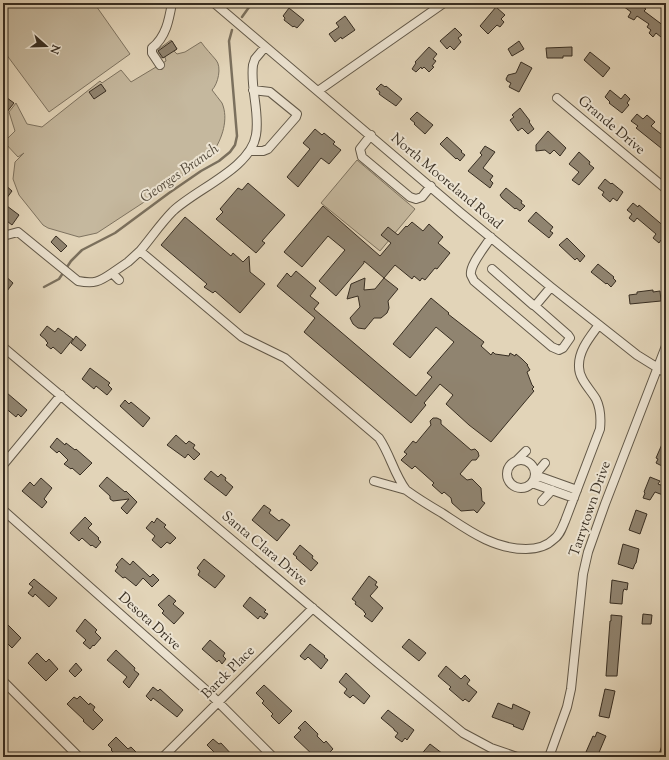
<svg xmlns="http://www.w3.org/2000/svg" width="669" height="760" font-family="'Sorts Mill Goudy',serif">
<style>
.green{fill:#c5b89e;stroke:#7e7360}
.lines{fill:none;stroke-linecap:round;stroke-linejoin:round}
.stream{stroke:#7b705d;stroke-width:2.5}
.building{fill:#908470;stroke:#382e22}
.minor-casing{stroke:#625848;stroke-width:10}
.minor{stroke:#ece3d1;stroke-width:8}
.labels{text-anchor:middle;dominant-baseline:central;stroke-width:4;stroke-linejoin:round;paint-order:stroke}
.street-label{font-size:14px;fill:#382e22;stroke:#ece3d1}
.water-label{font-size:15px;font-style:italic;fill:#544a3b;stroke:#ece3d1}
</style>
<rect width="100%" height="100%" fill="#e2d4b8"/>
<filter id="stains"><feTurbulence type="fractalNoise" baseFrequency=".005" numOctaves="4"/><feColorMatrix values="0 0 0 0 .2 0 0 0 0 .09 0 0 0 0 .02 0 0 0 .5 -.17"/></filter>
<radialGradient id="worn" r=".72"><stop offset=".6" stop-color="#630" stop-opacity="0"/><stop offset="1" stop-color="#630" stop-opacity=".3"/></radialGradient>
<path class="green" d="M3 3H94L130 54 49 112 3 50Z
M171 40 177 49 174 51 177 54 185 52 201 42C206 49 211 54 216 60 222 67 218 84 212 90 215 94 219 99 222 103 229 119 222 139 213 152L164 189 97 233 79 237 48 228 43 225 19 195 13 179 15 162 24 153 18 157 4 142 15 131 9 112 16 103 27 124 42 127 100 81 102 83 121 70 131 82 166 61 165 57 162 58 156 51Z
M357 160 415 209 380 251 321 203Z"/>
<g class="lines">
<path class="stream" d="M242 17 252 3
M44 287 59 279 71 261 82 250 115 233 169 193 201 171 219 161 230 152 235 145 237 136 229 41 232 30"/>
</g>
<path class="building" d="M619 3H637L646 9 644 11 664 26V27L666 29V41L656 33 653 37 649 33 651 30 647 27 649 24 637 16 634 20 628 17 631 12Z
M496 7 505 15 501 19 504 22 500 27 497 25 488 34 480 26Z
M289 8 304 20 297 28 294 26 293 27 284 20 285 18 283 16Z
M345 16 355 30 342 39 341 37 335 42 329 34 339 27 336 23Z
M455 28 462 35 458 38 461 42 454 50 450 46 447 49 440 41Z
M172 41 177 49 163 58 158 51Z
M519 41 524 49 512 56 508 49Z
M429 47 437 54 433 59 436 61 432 66 434 67 429 72 424 67 422 69 421 67 416 72 412 69 416 63 415 62Z
M572 47V56H563V58H547L546 48Z
M590 52 610 68 603 77 584 60Z
M521 62 532 68 519 92 509 87 511 83 507 81 506 79 508 75 516 73Z
M101 84 106 91 94 99 89 92Z
M381 84 385 87 386 86 402 99 396 106 383 97 379 94 380 92 376 89Z
M610 90 621 99 625 94 630 99 627 103 629 105 622 113 609 103 610 102 605 97Z
M3 95 14 103 3 117Z
M520 108 530 121 529 122 534 129 528 134 522 128 518 131 510 120 514 117 512 115Z
M417 112 433 125 425 134 414 124 415 123 410 119Z
M637 114 643 119 647 115 655 122 651 126 666 138V152L636 128 638 126 631 121Z
M315 129 322 135 324 133 335 142 333 144 341 150 329 164 321 158 298 187 287 177 310 149 303 143Z
M548 131 566 148 560 156 554 150 550 154 545 150 536 151V145Z
M447 137 462 151 461 152 465 155 460 161 457 158 456 159 440 144Z
M485 146 495 152 483 168 493 176 490 180 493 183 490 188 468 171 482 155 480 153Z
M579 152 590 162 589 164 594 168 579 185 572 180 579 172 569 164Z
M605 179 611 184 612 183 623 192 617 201 613 198 610 202 602 195 604 192 598 188Z
M3 183 12 191 3 203 19 215 12 225 3 218Z
M248 183 285 215 262 241 265 243 256 253 216 219 223 212 220 209 238 188 242 190Z
M506 188 522 201 521 203 525 206 520 211 516 208 515 209 502 198 500 195Z
M633 203 638 207 639 205 666 228V244L661 240 659 243 653 238 656 234 637 218 634 222 629 218 632 214 627 210Z
M323 206 380 256 391 243 381 235 388 227 398 235 406 226 407 227 412 222 423 231 429 224 443 237 438 243 450 253 437 269 435 268 425 280 422 278 420 281 414 276 412 279 395 265 384 278 398 289 388 301 389 308 387 313 381 318H374L365 329 358 328 353 324 350 318 360 307 358 296 347 299 351 284 365 278 364 290 375 289 384 278 364 261V263L336 296 319 281 345 250 328 236 302 267 284 252Z
M536 212 553 227 550 231 553 233 549 238 528 221Z
M185 217 231 256 233 253 243 262 249 256 250 272 265 284 240 313 215 291 213 293 204 287 207 284 161 245Z
M56 236 67 246 61 252 51 242Z
M567 238 585 256 580 262 577 258 575 260 559 245Z
M598 264 614 277 613 278 616 281 611 287 607 283 606 284 591 272Z
M296 271 316 288 310 296 319 303 314 309 416 396 432 377 427 373 454 342 436 327 410 358 393 344 431 298 449 313 448 314 484 342 481 346 491 355 493 352 495 354 509 356 510 353 515 356 516 354 522 359 528 365H527L530 370 527 372 532 385 534 387 532 389 534 391 491 442 469 425 446 404 453 395 440 384 424 403 426 405 411 423 304 332 315 318 277 286 287 273 291 277Z
M3 274 13 283 7 291 3 288Z
M653 290V292L660 291 661 301 630 304 629 295 637 294V292Z
M47 326 55 332 58 328 73 339 61 354 53 347 51 349 46 345 48 343 46 341V340L40 335Z
M76 336 86 345 81 351 71 343Z
M90 368 110 383 108 385 112 389 107 395 96 386 94 389 82 379Z
M7 393 27 410 21 417 18 414 16 417 3 406V399Z
M125 400 129 404 131 402 150 418 143 427 120 406Z
M433 418H437L441 420V424L471 450 475 449 478 452 479 456 476 460H472L460 474 467 480 472 479 481 488 482 501 485 503 477 513 474 510 461 511 452 503 451 498 444 492 442 494 432 485 434 483 415 466 412 469 401 460 407 454 404 452 413 441 416 443 431 425 430 421Z
M176 435 186 444 189 441 195 445 193 448 200 454 194 460 188 454 185 458 167 445Z
M666 435V461L664 467 656 463 658 459 656 458Z
M57 438 65 445 66 443 75 450 76 449 92 463 80 475 72 468 71 469 64 464 68 460 59 451 57 453 50 447Z
M211 471 218 477 221 474 226 478 225 480 233 487 226 496 204 479Z
M107 477 125 492 126 491 137 502 127 514 121 508 129 499 113 501 110 499V496L99 486Z
M650 477 660 481 658 484 666 487 663 495 655 492 650 500 643 498 645 493 644 492Z
M41 478 52 488 44 499 47 502 42 508 22 491 30 482 34 486Z
M264 505 271 510 269 513 279 521 282 519 290 525 277 541 252 520Z
M636 510 647 514 640 534 629 530Z
M85 517 92 524 88 528 99 538 98 539 101 542 96 548 92 545 91 546 82 538 79 541 70 533Z
M157 518 166 525 164 527 176 538 170 544 167 542 161 548 152 540 155 536 146 528 152 521 154 523Z
M623 544 639 549 636 563 635 564 633 569 618 564Z
M300 545 313 556 312 558 318 563 311 571 296 558 297 557 293 554Z
M122 558 130 565 133 561 150 577 153 574 159 580 152 587 143 578 136 586 125 577 123 578 115 571 118 567 116 565Z
M204 559 225 576 215 588 198 575 200 571 197 568Z
M369 576 377 582 375 585 378 587 370 596 383 608 372 622 364 616 366 614 364 612V611L355 604 356 602 352 599Z
M34 579 57 598 49 607 35 594 33 597 28 593 33 587 29 584Z
M612 580 628 583 627 590 624 589 623 592 622 604 610 603Z
M169 595 176 601 173 604 184 613 174 624 162 613 164 611 158 605Z
M250 597 266 610 264 612 268 614 264 619 260 616 258 619 243 606Z
M643 614 652 615 651 624H642Z
M611 615 622 616 617 676H606L610 621H611Z
M85 619 97 630 95 632 101 638 94 646 93 645 90 649 83 643 86 640 76 631Z
M3 620 21 638 12 648 3 639Z
M409 639 426 653 419 661 402 647Z
M210 640 225 653 223 656 226 659 222 664 219 660 217 662 202 649Z
M310 644 325 656 324 657 328 660 321 669 308 657 305 660 300 656Z
M116 650 135 668 134 670 139 674 129 688 123 682 127 677 107 660Z
M37 653 46 662 49 659 58 669 46 681 28 663Z
M76 663 82 670 75 677 69 671Z
M446 666 461 679 465 675 470 680 467 684 477 692 469 702 465 699 463 701 449 689 451 687 438 676Z
M346 673 370 696 364 704 353 695 350 698 344 693 347 689 339 682Z
M264 685 292 711 279 724 271 716 273 714 262 703 264 701 256 693Z
M153 687 158 691 160 689 183 710 177 717 153 698 151 701 146 696Z
M605 689 615 691 609 718 599 716Z
M80 696 89 705 90 703 95 707 93 710 103 720 93 730 83 721 84 720 67 704 74 697 77 699Z
M498 703 512 709 513 704 530 712 523 730 513 726 514 725 492 717Z
M388 710 414 730 407 740 405 738 402 742 395 737 398 733 394 730V729L381 718Z
M305 721 318 734 317 736 324 743 326 741 333 749 325 757H315L294 737 301 730 298 728Z
M597 732 606 736 597 757 586 752 593 736 595 737Z
M116 737 128 749 131 747 136 752 131 757H118L111 750 112 749 108 745Z
M665 737 666 757H658Z
M213 739 219 744 221 743 234 757H219L207 745Z
M430 744 447 757H419Z"/>
<g class="lines">
<defs>
<path id="minor" d="M214 3 461 213 551 287 637 355 666 373
M265 47 255 59 253 65C250 88 260 112 256 135 251 168 196 189 173 211 161 223 151 238 140 251L242 337 285 358 379 438C390 454 394 474 406 490 417 498 430 506 442 513 468 530 493 549 526 549 536 549 547 546 554 539 560 535 562 528 565 521L600 429C601 419 601 409 596 399 590 389 579 379 579 367 578 351 590 337 598 326
M160 65 152 53V48C166 37 169 20 172 3
M318 91 444 3
M557 98 666 189
M371 135 360 149 362 157 410 197 416 199 422 197 431 186
M250 151H263L268 149 296 117 297 114 270 92 253 90
M3 236 18 232 78 281C94 284 99 282 112 273
M491 237C486 246 469 265 471 275 472 277 473 279 474 281L552 347 559 350 563 348 570 338 568 335 535 306
M492 269 533 305 535 306 551 287
M119 280 112 273 128 262 140 251
M3 347 379 664 463 733 491 748 517 757
M507 474a14 14 0 1 1 28 0a14 14 0 1 1-28 0Z
M517 460 526 451
M545 463 535 475 577 490
M3 465 61 395
M374 481 406 490
M532 483 574 498
M542 501 552 490
M3 510 207 691 273 757
M3 681 79 757
M163 757 313 608
M549 757 567 707 571 689 583 574 588 552 605 504 666 346"/>
</defs>
<use href="#minor" class="minor-casing"/>
<use href="#minor" class="minor"/>
</g>
<g class="labels">
<g class="street-label">
<text transform="translate(611 126) rotate(40)">Grande Drive</text>
<text transform="translate(446 182) rotate(40)">North Mooreland Road</text>
<text transform="translate(591 509) rotate(-71)">Tarrytown Drive</text>
<text transform="translate(264 549) rotate(40)">Santa Clara Drive</text>
<text transform="translate(149 622) rotate(42)">Desota Drive</text>
<text transform="translate(229 673) rotate(-45)">Barck Place</text>
</g>
<g class="water-label">
<text transform="translate(180 174) rotate(-35)">Georges Branch</text>
</g>
</g>
<rect width="669" height="760" fill="none" stroke="#e2d4b8" stroke-width="16"/>
<rect x="4" y="4" width="661" height="752" fill="none" stroke="#382e22" stroke-width="2"/>
<rect x="8" y="8" width="653" height="744" fill="none" stroke="#382e22"/>
<g transform="translate(46 46) rotate(110)" stroke="#ece3d1" stroke-width="3" paint-order="stroke">
<path d="M0-3L7 15L0 10L-7 15Z" fill="#382e22"/>
<text y="-6" font-size="11" font-weight="bold" text-anchor="middle" fill="#382e22">N</text>
</g>
<rect width="100%" height="100%" filter="url(#stains)"/>
<rect width="100%" height="100%" fill="url(#worn)"/>
</svg>
